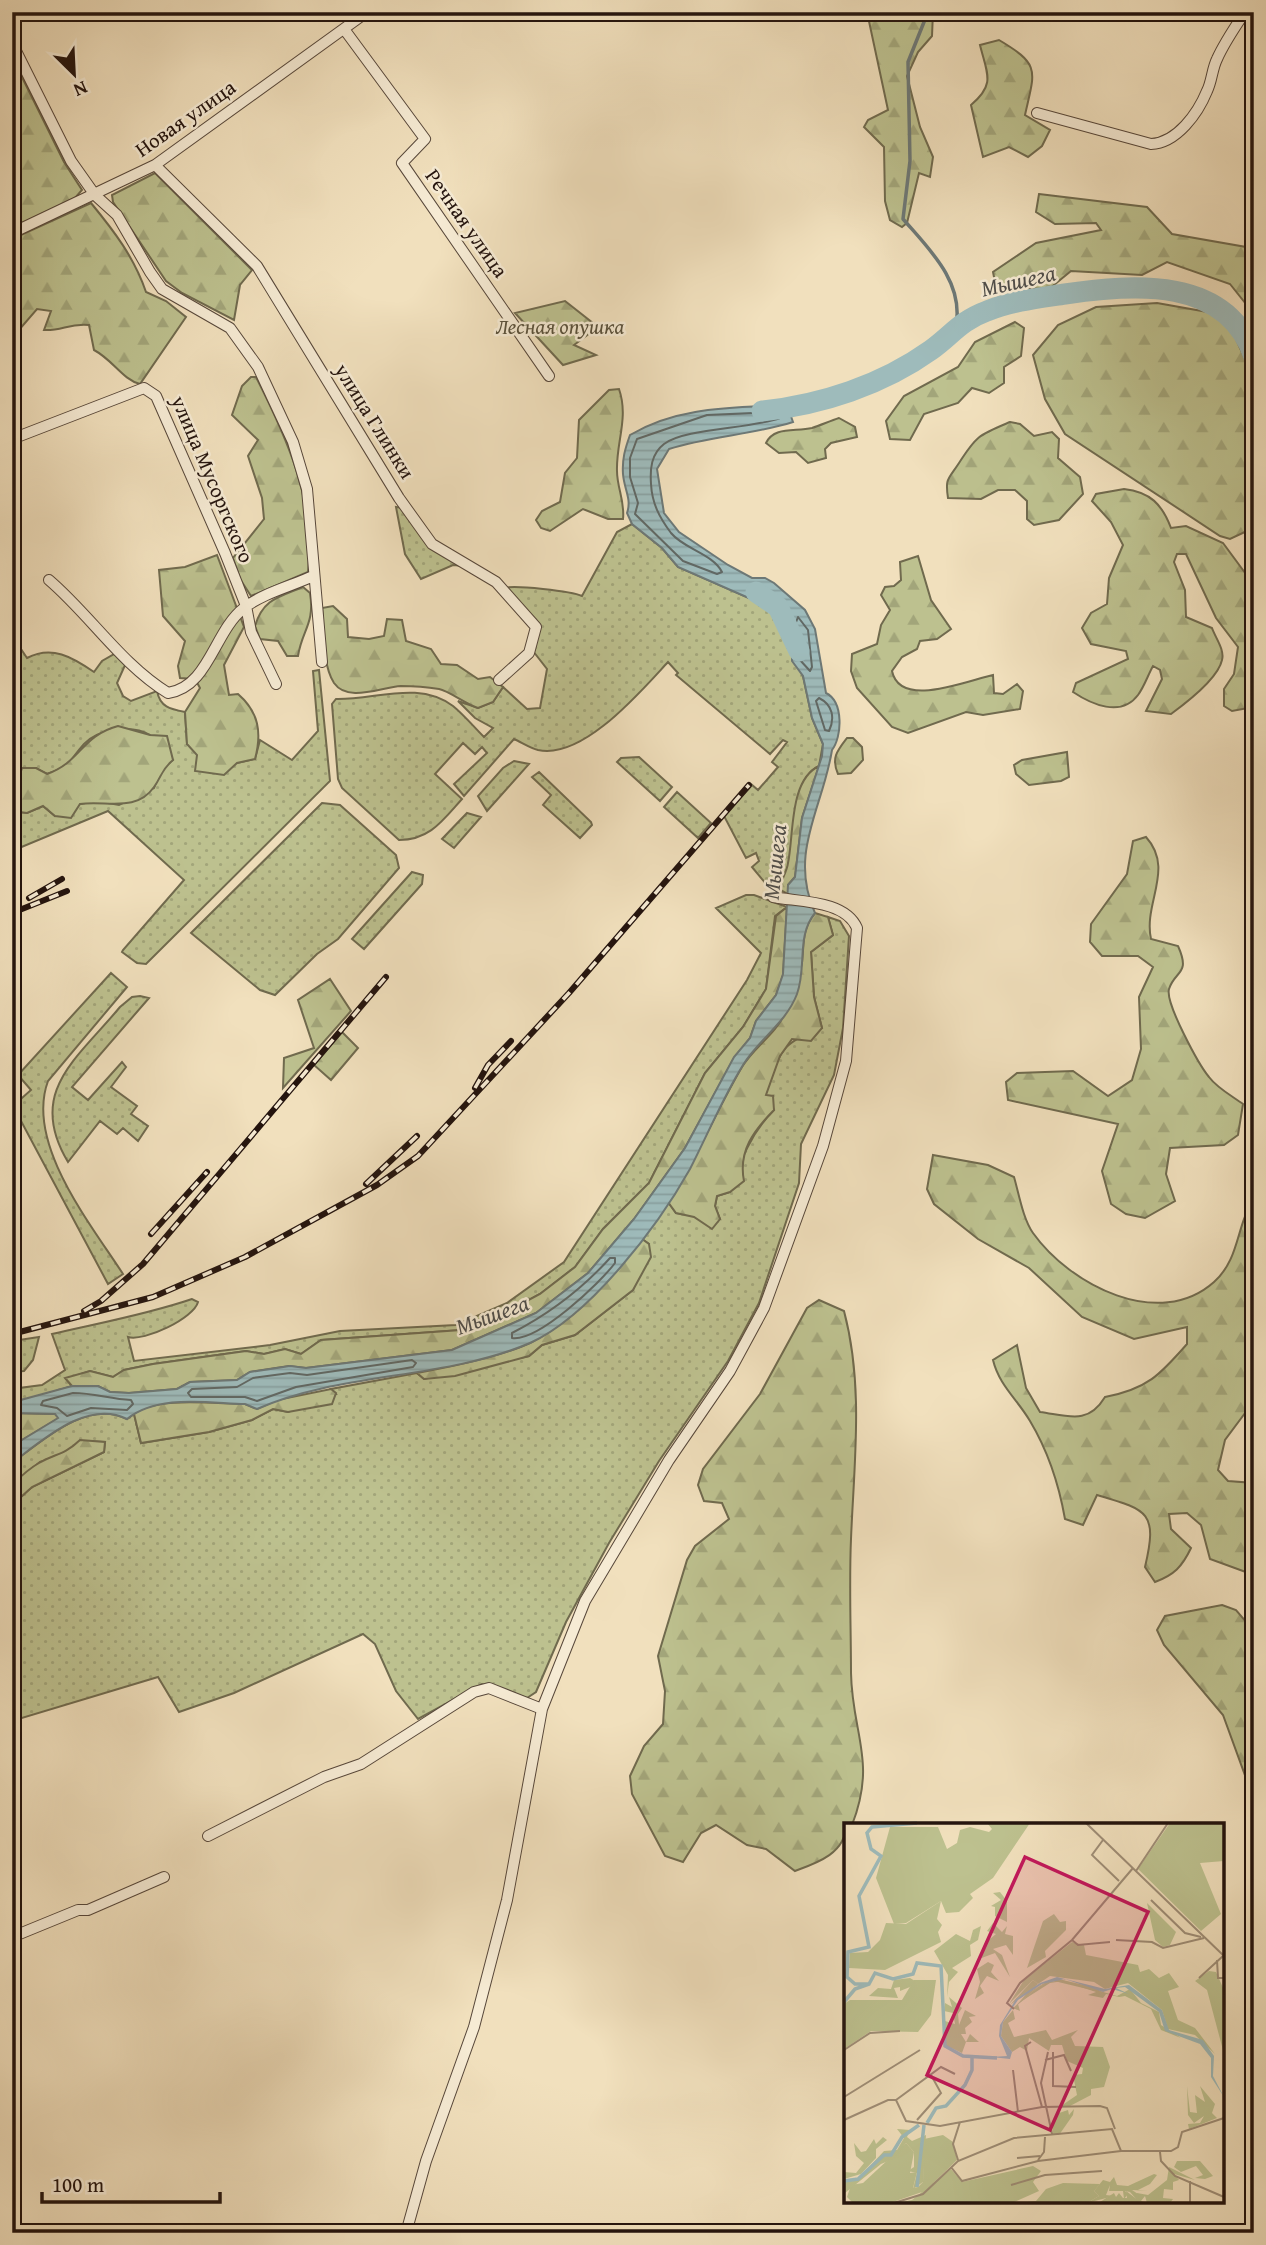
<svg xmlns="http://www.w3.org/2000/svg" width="1266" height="2245" font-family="'Gentium Book Plus',serif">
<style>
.grass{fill:url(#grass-dots);stroke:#706a4e;stroke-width:2}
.forest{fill:url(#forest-firs);stroke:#706a4e;stroke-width:2}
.water{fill:url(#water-rules);stroke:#6d7876;stroke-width:2}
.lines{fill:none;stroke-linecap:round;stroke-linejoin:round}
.shore{stroke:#616864;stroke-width:2}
.stream{stroke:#6d7876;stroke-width:3.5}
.river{stroke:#9ebbbb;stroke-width:21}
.minor-casing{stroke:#57473a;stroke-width:12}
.minor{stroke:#f6ebd4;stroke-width:10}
.rail-casing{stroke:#24140e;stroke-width:6}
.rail{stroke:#f6ebd4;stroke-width:3.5;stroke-dasharray:10;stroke-linecap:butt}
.labels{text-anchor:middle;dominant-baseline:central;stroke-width:5;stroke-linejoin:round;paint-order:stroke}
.street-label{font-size:21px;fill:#24140e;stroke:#f6ebd4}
.park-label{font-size:21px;font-style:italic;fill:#5a513b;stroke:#f6ebd4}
.water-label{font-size:23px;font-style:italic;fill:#4f4e4b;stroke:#f6ebd4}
.inset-river{fill:none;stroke:#9ebbbb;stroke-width:3.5}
.inset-road{fill:none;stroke:#9f8e77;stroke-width:2}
.view{fill:#c2185b;fill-opacity:0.15;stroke:#c2185b;stroke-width:3.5}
.inset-edge{fill:none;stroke:#24140e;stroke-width:3.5}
</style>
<defs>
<pattern id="grass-dots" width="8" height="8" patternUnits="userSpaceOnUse" patternTransform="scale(1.75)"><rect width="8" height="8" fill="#bdc18f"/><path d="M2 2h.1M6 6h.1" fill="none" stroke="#a2a57a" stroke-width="1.8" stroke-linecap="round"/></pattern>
<pattern id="forest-firs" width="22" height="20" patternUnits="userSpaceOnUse" patternTransform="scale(1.75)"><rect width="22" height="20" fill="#bdc18f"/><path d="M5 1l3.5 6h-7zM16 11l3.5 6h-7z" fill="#a2a57a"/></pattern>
<pattern id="water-rules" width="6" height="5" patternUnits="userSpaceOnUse" patternTransform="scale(1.75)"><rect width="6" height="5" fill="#9ebbbb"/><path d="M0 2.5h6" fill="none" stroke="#88a0a0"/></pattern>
</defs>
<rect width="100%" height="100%" fill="#f1e0bd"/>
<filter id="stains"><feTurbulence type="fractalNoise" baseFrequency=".00286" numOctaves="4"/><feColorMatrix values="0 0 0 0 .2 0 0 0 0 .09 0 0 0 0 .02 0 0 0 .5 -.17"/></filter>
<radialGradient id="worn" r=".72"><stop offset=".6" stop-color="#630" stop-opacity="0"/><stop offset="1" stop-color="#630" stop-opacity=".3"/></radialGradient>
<path class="grass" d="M396 507 404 508 431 546 464 566 453 565 421 579 405 554Z
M632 524 662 548 678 567 767 606 778 607 786 613 792 651 803 676 812 718 823 744 819 766C788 782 797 837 788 866 785 875 780 882 779 891L771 890 752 867 759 861 756 853 746 858 724 816 752 785 758 790 778 767 772 762 787 742 783 740 770 754 676 675 678 673 668 662C641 691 583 760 538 750 530 748 521 742 514 739L464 796 454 784 487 753 482 747 475 754 463 743 435 774 462 799C443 820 430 840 399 840L342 788 338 779 332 704 336 699C376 700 418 680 453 706 464 715 474 727 484 737L493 728 475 718 458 701 478 708 493 702 503 687 527 709 540 708 547 669 533 651 536 623 504 588C515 585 571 591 582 596L617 532Z
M19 646 27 658C52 645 72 657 94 672L102 661 116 653 126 663 117 683 123 696 131 701 157 691C160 707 170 709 185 712L187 744 237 763 255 759 260 740 292 760 318 731 313 671 319 670 330 781 146 964 137 963 122 952 123 950 184 880 108 811 12 851V811L27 813 43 806 55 816 80 804 97 801 119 805 154 788 161 770 173 760C166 752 158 741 150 735 132 724 98 729 84 744 67 763 73 765 47 774L36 768 12 776V648Z
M639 757 672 787 660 801 617 762 621 758Z
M514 761 529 764 487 811 478 796 503 768Z
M539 772 591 822 592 825 580 838 543 805 551 795 532 777Z
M677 792 711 823 698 838 664 807Z
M322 803 340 805 396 855 399 868 338 939 317 954 275 995 260 990 191 933Z
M467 813 481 817 454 848 442 839Z
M412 872 423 875 422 884 364 949 352 939Z
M746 895H754L787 907 775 916 766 989 743 1027 705 1073 649 1183 603 1229 575 1267 540 1294 475 1329 321 1340 301 1354 285 1349 264 1354 246 1351 153 1364 124 1370 113 1377 90 1371 66 1379 72 1386 12 1405V1389L42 1385 65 1370 52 1334C99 1323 145 1315 192 1299L198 1302C194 1318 144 1342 128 1337L134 1361 270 1345 340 1331 456 1325 507 1303 564 1262 747 980 761 953 716 908Z
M828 917 840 921 849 936 843 1028 834 1075 801 1144 799 1183 759 1303 728 1361 659 1461 609 1543 566 1622 536 1692 527 1698 482 1684 418 1719 396 1691 375 1644 363 1634 234 1693 179 1712 158 1677 12 1721V1505L32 1487 104 1452 105 1442 80 1441 66 1453 40 1462 12 1485V1463C43 1440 87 1399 127 1419L134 1414 141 1443 209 1432 252 1420 273 1409 288 1412 336 1394 331 1389 417 1373 424 1379 529 1356 542 1345 575 1335 633 1290 649 1244 642 1239 668 1202 676 1213 720 1219 715 1206 717 1196 730 1192C740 1161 751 1133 774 1110L765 1095C781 1053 777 1044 822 1028L814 997 811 952 833 935Z
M111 973 127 987 48 1081C25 1143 90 1223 123 1274L108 1284 13 1106 31 1090 18 1075Z
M140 996 149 998 72 1087 88 1100 122 1062 126 1067 111 1087 137 1106 131 1114 148 1126 138 1141 123 1128 117 1134 100 1121 68 1162C26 1092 77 1059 120 1007L132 997Z
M39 1337 33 1360 24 1371 12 1372V1341Z"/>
<path class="forest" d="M867 12H933L932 36 918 52 907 76 920 127 933 157 930 177 919 173 907 223 902 227 890 220 885 201 884 147 864 127 868 120 888 110Z
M999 40C1041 65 1035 70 1025 115L1050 130 1042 146 1028 157 1009 147 983 157 971 105C996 84 987 74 980 45Z
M15 63 64 162 82 190 75 198 12 228V64Z
M155 173 252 270 240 285 234 320 182 293 166 281 113 202 112 195Z
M1039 194 1147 207 1172 234 1246 247 1254 257V304H1246L1230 284 1167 262 1142 275 1071 271 1049 289 996 287 993 272 1036 243 1101 230 1096 223 1055 224 1036 212Z
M91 203C114 231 134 257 146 292L166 301 186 317 140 384C123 380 113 360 94 350L89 325C69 323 62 331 44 330L51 311 37 309 12 338V239Z
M565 301 598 327 574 345 596 355 563 365 515 313Z
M1157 303 1213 313 1231 328 1254 379V536L1247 531 1230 539 1220 536 1065 434 1045 399 1033 355 1058 325 1096 307Z
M1015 322 1024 328 1021 356 1004 367V383L989 393 972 388 958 403 924 414 910 440 890 439 886 421 904 396 958 367 975 342Z
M251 377H256C287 438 316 502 308 572L251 596 240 579 233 558 264 519 262 498 248 456 258 440 232 415 242 386Z
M619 389C629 418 616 442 617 471 617 488 625 501 623 519H608L583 509 550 531 541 528 536 520 542 511 560 502 565 473 577 458 579 420 609 390Z
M839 418 855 427 857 437 831 443 825 449 826 458 808 463 796 452 779 453 766 443C774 426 795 432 812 428 821 425 830 421 839 418Z
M1010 422 1020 424 1034 436 1052 432 1059 439 1058 458 1080 477 1083 494 1059 520 1034 525 1027 519V501L1015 490H998L981 499 948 498C945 478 948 480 959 463 977 435 979 435 1010 422Z
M1124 489C1150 492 1162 504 1171 528L1186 526 1223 543 1254 585V707L1232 711 1224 706V689L1234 674 1238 647 1216 618 1186 554H1177L1174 562 1185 590 1186 617 1212 628C1215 637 1225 650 1222 660 1218 679 1186 703 1171 714L1146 711 1162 679 1160 670 1153 666C1148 675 1144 687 1138 695 1121 718 1091 704 1073 692L1076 683 1128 659 1126 651 1091 644 1082 628 1091 613 1107 604 1109 578 1123 545 1111 522 1092 501 1096 494Z
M217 555 244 627 224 665 229 695 238 694C259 712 262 733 255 759L237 763 224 775 195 771 197 755 187 744 185 712 200 688 195 679 180 678 178 666 185 641 163 616 159 570 185 567Z
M918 556 931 600 951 629 937 639 920 641 917 649 902 657 892 671C900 709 966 681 993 675L994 693 1003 694 1017 684 1023 691 1020 709 983 715 966 712 908 733 892 727 857 688 851 671 852 654 877 644 881 625 890 610 881 595 885 587 894 586 901 580 900 562Z
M303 587 310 593C315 624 302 630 298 656H287L278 641 260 639 255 626C263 599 279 597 303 587Z
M333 606 347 619 348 637 369 639 384 636 387 619 402 620 406 641 431 649 441 664 457 665 478 679 490 677 503 687 493 702 478 708C466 704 449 691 439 689 427 687 413 686 401 686 381 687 348 703 334 683 322 665 324 629 322 608Z
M118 726 150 735 167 736 173 760C161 770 162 776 154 787 136 813 106 800 80 804L71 818 55 816 43 806 27 813 12 811V776L20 774 22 768H36L47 774C81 762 81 736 118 726Z
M847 738H853L862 747 863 760 851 773 838 774C831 758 837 751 847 738Z
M1067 752 1069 777 1061 781 1029 785 1016 774 1014 765 1022 760Z
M819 766 802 818 795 877 788 885V894L779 889C781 880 787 872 788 863 794 835 789 780 819 766Z
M1146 837C1175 869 1143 903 1151 939L1178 946C1191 975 1175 970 1169 989 1165 1003 1199 1065 1209 1077 1217 1088 1232 1096 1243 1104L1238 1135 1224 1145 1170 1148 1166 1174 1175 1201 1145 1218 1126 1214 1111 1204 1102 1171 1118 1124 1008 1100 1006 1082 1017 1073 1073 1071 1108 1096 1132 1080 1141 1049 1139 997 1153 967 1138 956H1102L1090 942 1091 924 1127 874 1133 841Z
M787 907 783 975 776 995 756 1021 750 1038 734 1058 685 1148 634 1219 588 1273 536 1313 452 1350 306 1368 289 1366 250 1372 237 1380 190 1382 177 1389 129 1393 110 1392 98 1386H72L65 1378 90 1371 113 1377 124 1370 153 1364 246 1351 264 1354 285 1349 301 1354 321 1340 475 1329 540 1294 575 1267 603 1229 649 1183 705 1073 743 1027 766 989 776 916Z
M815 913 828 917 833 935 811 952 814 997 822 1028 811 1041 792 1039 780 1056 766 1095 773 1096 774 1110C754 1130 738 1151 744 1181L730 1192 717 1196 715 1206 720 1219 712 1229 694 1217 676 1213 668 1202C697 1159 716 1111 742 1067 754 1047 776 1034 785 1013 792 998 799 979 802 963 804 944 802 928 815 913Z
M330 979 351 1011 283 1088 284 1058 314 1048 298 1000Z
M342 1032 358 1048 331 1080 314 1065Z
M933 1155 988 1165 1014 1177C1019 1194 1023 1219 1033 1233 1070 1285 1159 1331 1214 1282 1241 1258 1236 1222 1254 1201V1275L1251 1286 1254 1291V1401L1225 1440 1218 1470 1228 1481 1254 1483V1575L1210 1559 1201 1525 1187 1513 1169 1514 1171 1529 1191 1548C1182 1567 1174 1575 1155 1582L1145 1567C1158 1512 1148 1510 1097 1495L1083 1525 1065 1519C1059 1485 1048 1451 1030 1421 1017 1399 999 1385 993 1360L1017 1345 1026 1388 1040 1412C1069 1416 1088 1425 1105 1397 1147 1389 1160 1375 1187 1344V1327L1134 1339 1082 1317 1029 1268 978 1239 934 1204 927 1189Z
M642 1239 649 1244 651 1257 633 1290 575 1335 542 1345 529 1356 455 1376 424 1379 417 1373C450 1367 501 1357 532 1342 578 1318 611 1279 642 1239Z
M819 1300 844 1311C864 1386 854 1463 851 1539 849 1584 851 1628 851 1673 852 1734 877 1761 852 1825H846C846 1853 817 1863 795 1871L766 1849 747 1845 716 1825 701 1833 683 1862 665 1856 632 1794 630 1776 644 1746 663 1724 665 1691 658 1656 687 1560 695 1546 729 1519 722 1503 704 1501 698 1485 703 1469 760 1394 807 1308Z
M331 1389 336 1393 332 1404 288 1412 273 1409 252 1420 209 1432 141 1443 134 1414C156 1396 216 1404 245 1404L257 1409 277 1400Z
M12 1413 55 1414 59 1418 12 1446Z
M80 1440 105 1442 104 1452 32 1487 12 1505V1485C20 1477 30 1468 39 1463 56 1453 63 1456 80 1440Z
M1222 1605 1236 1610 1254 1631V1800L1223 1715 1164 1645 1157 1630 1165 1616Z"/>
<path class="water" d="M787 405 793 422C752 435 710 436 669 449L657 469 664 513 679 532 728 565 752 578H765L774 583 805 610 815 629 826 693C844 702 842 737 832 750 823 808 788 853 815 913 796 936 807 967 797 994 786 1023 759 1039 743 1065 722 1099 708 1134 690 1169 658 1226 590 1316 530 1343 443 1380 340 1372 257 1409L245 1404C207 1403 158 1394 127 1419 87 1399 43 1440 12 1463V1446L58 1418 55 1414 12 1413V1405L17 1401 72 1386H98L110 1392 129 1393 177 1389 190 1382 237 1380 250 1372 290 1366 306 1368 452 1350 536 1313 588 1273 634 1219 685 1148 734 1057 750 1038 756 1021 776 995 783 974 788 885 795 877 802 818 822 756 823 744 812 718 803 676 792 661V651L782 637C789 620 789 607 767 606L678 567 662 548 632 524 627 513C632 499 624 489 623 474 622 459 625 449 630 435 678 406 733 408 787 405Z"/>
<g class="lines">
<path class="shore" d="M779 412 780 418C751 429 684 428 664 444 651 454 650 469 651 484 652 503 659 517 671 533 684 549 713 554 722 572L717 574 683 561 635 514 638 503 630 477V458L637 439 707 415Z
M798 617 808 630 812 667 810 671 800 660 799 649 790 638Z
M819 698C833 705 835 718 829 731L825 730 816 701Z
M610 1258H615V1263C600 1283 538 1342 512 1338V1333C549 1314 582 1289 610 1258Z
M412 1360 416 1363 413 1367 296 1387 257 1401 245 1397H191L188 1393 192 1389 237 1387 253 1378 290 1373 307 1375Z
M73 1393C94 1393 110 1399 131 1400L133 1404 127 1410 91 1408 67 1416 57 1408 41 1405 43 1401Z"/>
<path class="stream" d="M928 12 908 62 910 161 903 219C930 250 964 282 956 326"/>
<path class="river" d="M762 411C821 405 882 385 931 350 952 335 960 321 987 311 1012 301 1039 298 1065 294 1133 284 1228 276 1254 357
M756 592 778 607 799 651"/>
<defs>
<path id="minor" d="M344 29 425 139 402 163 549 376
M12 43 71 161 95 195 117 215 150 272 162 289 230 328 258 367 293 442 307 489 322 662
M1037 113 1151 144C1177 143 1198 113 1207 91 1212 81 1212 69 1217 59 1224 43 1235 27 1245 12
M155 165 257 266 399 498 432 544 496 582 536 627 529 653 499 680
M12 233 155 165 367 12
M12 439 144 388 156 396 225 553 246 606 251 632 276 684
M49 580C90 615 121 664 168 693 209 687 214 631 244 608 263 593 292 586 313 576
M208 1836 324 1777 361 1764 474 1692 489 1688 542 1709
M12 1937 78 1910H88L164 1877
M406 2233 426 2161 474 2027 507 1900 542 1709 585 1601 669 1460 730 1371 764 1308 823 1146 846 1061 857 928C845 900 799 902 773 897"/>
</defs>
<use href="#minor" class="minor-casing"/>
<use href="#minor" class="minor"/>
<defs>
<path id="rail" d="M29 898 62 879
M12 913 67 891
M475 1088 488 1065 511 1041
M366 1184 417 1136
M151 1234 207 1172
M84 1311 101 1301 143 1264 386 977
M12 1334 153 1297 245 1257 377 1185 418 1156 569 993 749 785"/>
</defs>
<use href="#rail" class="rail-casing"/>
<use href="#rail" class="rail"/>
</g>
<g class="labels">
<g class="street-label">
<text transform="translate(185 118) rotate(-35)">Новая улица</text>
<text transform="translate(467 223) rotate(55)">Речная улица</text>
<text transform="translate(375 421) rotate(58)">улица Глинки</text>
<text transform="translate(213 479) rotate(67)">улица Мусоргского</text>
</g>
<g class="park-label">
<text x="560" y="326">Лесная опушка</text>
</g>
<g class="water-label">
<text transform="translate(1018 280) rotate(-13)">Мышега</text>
<text transform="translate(774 862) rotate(-84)">Мышега</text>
<text transform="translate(492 1314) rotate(-20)">Мышега</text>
</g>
</g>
<g transform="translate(844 1823)">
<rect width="380" height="380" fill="#f1e0bd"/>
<path d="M326 0H380V38L356 40 377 91 357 108 294 46ZM97 78 93 96 98 102 94 109 97 119 41 147 5 145 6 130 24 129 36 117 42 100 62 101ZM228 119 240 122 242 132 294 142 296 149 305 146 315 155 325 150 335 164 324 168 334 197 351 205 371 231 351 212 324 206 318 187 284 160 261 166 250 159 206 153 194 161 189 157 165 181 180 157ZM70 157H92L87 192 74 209 27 208 0 226V181L6 177H58ZM218 157 273 173 286 166 297 180 315 189 317 202 337 215 317 207 307 186 281 173 275 174 262 171 259 175 244 172 252 169 219 158 206 160 184 174 174 181 176 188 169 185 194 164 205 159ZM169 187 171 196 164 200 170 214 202 207 208 217 234 207 227 214 231 223 259 224 266 244 260 264 247 266V272L226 283H217L233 272 229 252 238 251 239 245 223 238 218 222H207L205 228 185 215 183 228 176 224 168 229 157 213 159 199ZM343 263 346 289 353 290 351 272 361 279 356 263 371 281 368 290 373 295 345 306 344 301 356 300 360 293 350 300 344 292ZM230 286 229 292 215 312H209L208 300 215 290 224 287 225 292ZM99 312 109 319 113 337 81 368 46 380H9L3 374 7 362 19 360 62 320 70 329 66 350 73 349 69 365 74 364 79 359 80 316ZM189 343 197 348 189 359 195 368 168 380H53L68 377 107 346 118 359ZM325 344 351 357 330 351 335 357 329 359V367L320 366 319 375 329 376 326 380H303L301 373 297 378 300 379V380L256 379 270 370 272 374 275 370 279 375H283L282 368 294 377 293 370 304 372 323 357ZM219 360 256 361 250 368 255 373 243 380H174L192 378 202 366Z" fill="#bdc18f"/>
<path d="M143 0H186L149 55 126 71 129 75 115 89 102 90 97 78 62 100 50 101 32 55 46 4H94L103 26 113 20 116 7 126 4 145 9 148 6ZM156 69 163 78V99L151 93V84L147 83 157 77 149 70ZM303 80 332 109 326 122 319 124 311 117ZM210 91 216 99 222 98V107L201 128 202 134 183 145 199 98ZM149 100 158 109 163 103 161 111 169 113V132L162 122 149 126 158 132 166 154 151 130 135 136 141 120 152 111 143 108ZM137 103 134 117 126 122 127 133 108 145 114 149 105 159 103 174 104 152 90 128 112 111 126 118 129 107ZM144 139 150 142 147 149 155 158 143 153 136 163 140 170 131 176 136 159 133 146ZM365 148 372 149 380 167V231L363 167 351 158ZM66 155 71 158 66 164 56 168V164L50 165 54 175 25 173 34 165 47 166 50 157ZM214 156 249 164 260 170 210 158 194 164 171 184 184 169 166 182 189 157 194 161 185 169 204 158ZM105 174 118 185 114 191 115 202 121 187 132 193 125 194 128 199 121 205 122 211H117L122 219 126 211 135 219H122L118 230 101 222V198L111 201 109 190 100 188 101 180 108 184ZM53 306 66 307 63 314 68 318 82 312 79 359 69 366 73 350 64 348 70 344V329L62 320 49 336 37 341 1 370 0 358 13 357 40 328 53 327 60 315ZM39 314 43 317 32 326V335L17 351 0 356V349L12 350 20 340 12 333 10 320 17 329 22 328 30 316 32 321ZM333 338H356L369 353 361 356 351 355 359 352 352 343 337 349 330 344ZM310 351 313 352 306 361 294 367 304 368 288 367 294 371V378L286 369 281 368 284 371 280 376 279 368H265L266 362 262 372 270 373 243 380 255 373 250 368 259 357 266 359 270 354 273 362 284 363Z" fill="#bdc18f"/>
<path d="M213 154 261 166 285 162 318 187 325 207 359 217 370 233 369 253 380 274 367 254V235L356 221 321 208 315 189 281 164 272 165 285 171 268 166 259 169 221 156 198 161 174 177 159 199 157 213 168 229 166 236 147 234 163 233 155 213 156 202 172 176 196 160Z" fill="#9ebbbb"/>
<path class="inset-river" d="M73 0 28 4 23 10 27 26 37 33 15 73 25 124 4 129 3 154 11 161H25L31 150 49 156 69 151 73 140 97 143 101 223 119 233 153 235M0 179 11 166 25 161M83 300 92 285 102 283 121 262 128 247V234M0 358 14 356 40 332H47L58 314 75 302M73 364 80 302"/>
<path class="inset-road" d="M242 0 380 133M259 17 248 32 275 58M292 48 324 0M307 77 341 110 357 114M228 117 234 122 266 119M272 117 308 119 319 125 360 115M373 137 374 155H380M355 155 379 133M170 186 163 180 176 160 228 117 289 45M187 219 181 223 198 284M0 227 26 210 56 208M204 229 197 260 208 311M209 229V263L232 264M201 237 220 232 227 248M169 247 174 289M0 274 76 227M52 277 97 244 111 251M0 297 44 277H52L62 298 96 303 198 284 256 283 263 285 271 306M73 297 97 270 87 252M316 329 317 338 331 353 380 374M173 335 196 333M114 337 109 321 116 299M194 337 200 329 201 314M107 344 118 358 194 338 277 328M346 358V380M167 362 201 352 258 348M50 380 79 371 114 338 170 315 268 306 277 328H327L334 324 338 309 380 295"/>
<path class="view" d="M181 34 304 89 206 307 83 252Z"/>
<rect width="380" height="380" class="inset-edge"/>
</g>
<rect width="1266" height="2245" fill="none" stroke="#f1e0bd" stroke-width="42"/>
<rect x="14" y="14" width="1238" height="2217" fill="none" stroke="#24140e" stroke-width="3.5"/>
<rect x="21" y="21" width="1224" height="2203" fill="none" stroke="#24140e" stroke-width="2"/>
<g transform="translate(74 74) rotate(156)" stroke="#f6ebd4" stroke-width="5" paint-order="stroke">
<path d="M0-5L12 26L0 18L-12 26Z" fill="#24140e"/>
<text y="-10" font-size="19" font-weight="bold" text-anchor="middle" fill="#24140e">N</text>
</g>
<path d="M42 2192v10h178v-10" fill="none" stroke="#24140e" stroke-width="3.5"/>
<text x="52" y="2192" font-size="21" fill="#24140e" stroke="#f6ebd4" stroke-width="5" paint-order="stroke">100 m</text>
<rect width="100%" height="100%" filter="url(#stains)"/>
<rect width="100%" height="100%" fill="url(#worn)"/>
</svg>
